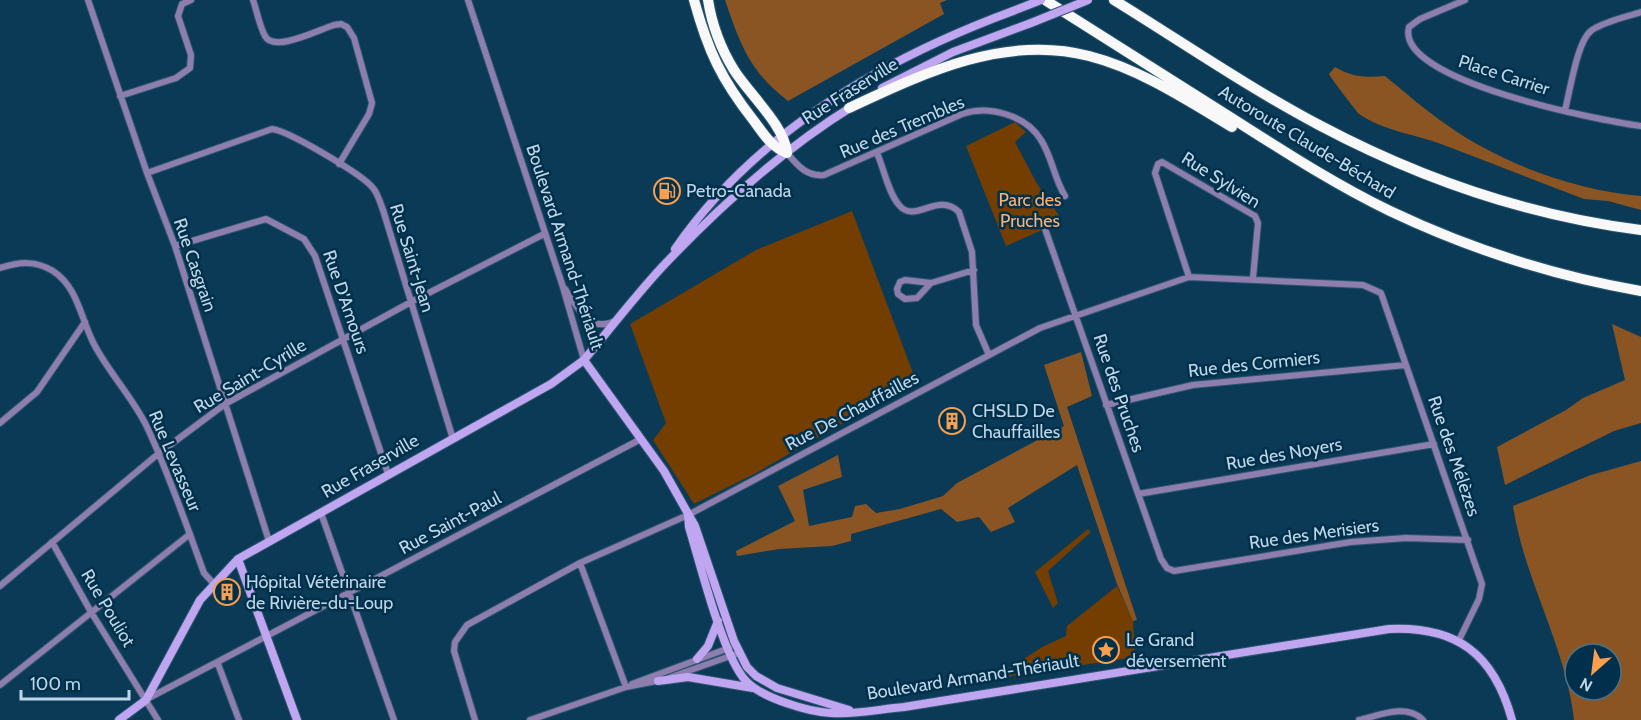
<svg xmlns="http://www.w3.org/2000/svg" width="1641" height="720" font-family="Cabin,sans-serif">
<style>
.green{fill:#733e00}
.forest{fill:#8b5523;fill-rule:evenodd}
.lines{fill:none;stroke-linecap:round;stroke-linejoin:round}
.street-casing{stroke:#2b5670;stroke-width:8}
.secondary-casing{stroke:#2b5670;stroke-width:10}
.highway-casing{stroke:#2b5670;stroke-width:12}
.street{stroke:#8e7ead;stroke-width:6}
.secondary{stroke:#c0a5f0;stroke-width:8}
.highway{stroke:#f8f8f8;stroke-width:10}
.secondary-bridge-casing{stroke:#2b5670;stroke-width:10;stroke-linecap:butt}
.secondary-bridge{stroke:#c0a5f0;stroke-width:8}
.labels{text-anchor:middle;dominant-baseline:central;stroke-width:5;stroke-linejoin:round;paint-order:stroke}
.street-label{font-size:18px;fill:#bed6e7;stroke:#00304b}
.poi-label{font-size:18px;fill:#bed6e7;stroke:#00304b;text-anchor:start}
.park-label{font-size:18px;fill:#f9b175;stroke:#00304b}
</style>
<rect width="100%" height="100%" fill="#0b3a56"/>
<path class="green" d="M1015 122 1026 132 1015 142 1036 182 1060 217 1049 227 1006 246 966 146Z
M852 211 916 381 756 473 694 504 653 440 666 423 630 324 756 250Z
M1088 529 1091 532 1048 571 1058 603 1053 608 1035 572Z
M1117 586 1133 620 1135 657 992 679 1044 646 1066 636 1067 626Z"/>
<path class="forest" d="M725 0H947L940 3 944 14 788 101C750 72 740 44 725 0Z
M1335 67C1352 77 1366 78 1385 76 1406 93 1426 111 1447 125 1502 164 1574 190 1641 196V210L1608 201 1584 199C1536 181 1489 162 1441 144 1414 134 1384 131 1359 114 1357 112 1330 77 1329 74Z
M1612 324 1641 337V423L1614 431 1505 485 1497 447 1566 410 1583 398 1625 380Z
M1081 352 1092 396 1067 407 1137 620 1133 621 1117 584 1077 465 1008 508 1015 522 991 532 979 517 957 522 941 509 851 534V541L832 546 779 549 737 556 736 551 795 521 778 486 838 455 842 477 803 490 809 526 852 517 855 506 866 504 876 513 900 509 943 496 957 483 1064 426 1044 365Z
M1641 461V720H1574C1566 646 1524 580 1513 506L1591 475ZM1575 654H1611V690H1575Z"/>
<g class="lines">
<defs>
<path id="street" d="M88 0 147 173 175 246 269 541
M253 0C257 11 259 25 265 36 274 53 318 30 334 25L341 24 347 27 354 38 372 103 369 114 339 164
M468 0 562 284 584 360
M1465 0 1420 19 1409 27C1394 81 1603 121 1641 126
M120 96 176 78 190 68 191 55 178 16 182 4 191 0
M1565 110C1570 92 1577 40 1592 30 1606 21 1626 17 1641 12
M787 153C797 165 807 177 824 175L962 114C989 105 1026 115 1041 140 1052 157 1054 178 1065 196
M877 153C884 169 888 192 899 205 915 225 937 191 959 212L972 252 976 325 989 355
M147 173 272 129C289 131 363 175 373 188 378 194 380 202 383 210L453 439
M1044 226 1161 559 1167 568 1174 571 1351 542 1406 538 1468 540
M175 246 266 219 304 239 315 256 388 474
M0 268C19 262 35 260 53 271 79 288 81 321 95 346 110 374 133 398 147 427 169 474 186 524 204 573L213 583
M1189 277 1155 173 1158 164 1162 162 1255 216 1258 223 1253 278
M905 280 931 283 917 298 905 299 898 294 897 289 900 282Z
M931 283 974 270
M565 289C576 306 590 334 615 321
M1106 405 1193 385 1406 365
M0 423 37 392 85 322
M1138 494 1434 444
M321 513 394 720
M52 542 91 612 158 720
M580 563 626 687
M0 586 158 454 225 404 411 302 544 234
M218 664 239 720
M671 677 739 653
M632 684 729 648
M0 685 190 534
M147 699 641 439
M475 720 454 651 455 642 467 625 580 563 688 515 1040 328 1189 277 1363 285 1381 293 1482 584 1479 599 1459 640
M530 720 626 687 661 680
M1359 720C1380 715 1407 703 1423 720"/>
<path id="secondary" d="M882 88 953 52 1031 23
M675 249C755 133 883 59 1013 11
M584 360 664 471 695 526 734 641 747 667 756 676 777 688 849 710
M688 515 689 527C700 563 723 657 746 681 762 698 809 712 831 713 855 715 880 709 904 707L1389 629C1457 626 1494 654 1512 720
M238 559 297 720
M697 659 708 646 718 621
M658 681 688 677 753 688
M119 720 146 700 200 600 238 559 551 384 584 360C610 329 635 296 663 266 720 206 783 149 853 106"/>
<path id="highway" d="M694 0C708 51 721 79 754 121 763 133 771 147 787 153 785 126 749 94 734 70 721 49 712 25 708 0
M1045 0C1107 39 1168 78 1230 117 1282 150 1334 184 1390 211 1470 249 1554 276 1641 291
M1114 0C1182 42 1249 88 1319 125 1419 178 1529 216 1641 230
M849 108C924 73 1005 34 1089 56 1140 69 1187 100 1232 127"/>
</defs>
<use href="#street" class="street-casing"/>
<use href="#secondary" class="secondary-casing"/>
<use href="#highway" class="highway-casing"/>
<use href="#street" class="street"/>
<use href="#secondary" class="secondary"/>
<use href="#highway" class="highway"/>
<defs>
<path id="secondary-bridge" d="M1013 11 1041 0
M1031 23 1088 0"/>
</defs>
<use href="#secondary-bridge" class="secondary-bridge-casing"/>
<use href="#secondary-bridge" class="secondary-bridge"/>
</g>
<defs>
<symbol id="fuel-ring" viewBox="-11 -11 22 22"><circle r="9.5" fill="#00304b" stroke="#f99f4d" stroke-width="1.5"/><path d="M-5.5-6h7V0h2V4h1.3V-2.5L3-4.5l.8-.8L6-3V5H2.5V1h-1V6h-7ZM-4.2-4.7v3.2H.2V-4.7Z" fill="#f99f4d"/></symbol>
<symbol id="building-ring" viewBox="-11 -11 22 22"><circle r="9.5" fill="#00304b" stroke="#f99f4d" stroke-width="1.5"/><path d="M-4-6H4V6H1V3H-1V6H-4ZM-2.5-4.3h1.7v1.8h-1.7ZM.8-4.3h1.7v1.8H.8ZM-2.5-1h1.7V.8h-1.7ZM.8-1h1.7V.8H.8Z" fill="#f99f4d"/></symbol>
<symbol id="sight-ring" viewBox="-11 -11 22 22"><circle r="9.5" fill="#00304b" stroke="#f99f4d" stroke-width="1.5"/><path d="M0-6L1.8-2.2L6-1.7L2.9 1.2L3.7 5.4L0 3.3L-3.7 5.4L-2.9 1.2L-6-1.7L-1.8-2.2Z" fill="#f99f4d"/></symbol>
</defs>
<g fill-rule="evenodd">
<use href="#fuel-ring" x="652" y="176" width="30" height="30"/>
<use href="#building-ring" x="937" y="406" width="30" height="30"/>
<use href="#building-ring" x="212" y="577" width="30" height="30"/>
<use href="#sight-ring" x="1091" y="635" width="30" height="30"/>
</g>
<g class="labels">
<g class="street-label">
<text transform="translate(1504 75) rotate(18)">Place Carrier</text>
<text transform="translate(850 91) rotate(-32)">Rue Fraserville</text>
<text transform="translate(902 127) rotate(-23)">Rue des Trembles</text>
<text transform="translate(1307 142) rotate(31)">Autoroute Claude-Béchard</text>
<text transform="translate(1221 180) rotate(32)">Rue Sylvien</text>
<text transform="translate(565 247) rotate(72)">Boulevard Armand-Thériault</text>
<text transform="translate(412 258) rotate(73)">Rue Saint-Jean</text>
<text transform="translate(195 265) rotate(71)">Rue Casgrain</text>
<text transform="translate(346 302) rotate(71)">Rue D'Amours</text>
<text transform="translate(1254 364) rotate(-6)">Rue des Cormiers</text>
<text transform="translate(250 376) rotate(-31)">Rue Saint-Cyrille</text>
<text transform="translate(1119 393) rotate(71)">Rue des Pruches</text>
<text transform="translate(852 411) rotate(-28)">Rue De Chauffailles</text>
<text transform="translate(1284 454) rotate(-10)">Rue des Noyers</text>
<text transform="translate(1454 456) rotate(71)">Rue des Mélèzes</text>
<text transform="translate(175 461) rotate(67)">Rue Levasseur</text>
<text transform="translate(370 466) rotate(-30)">Rue Fraserville</text>
<text transform="translate(450 523) rotate(-28)">Rue Saint-Paul</text>
<text transform="translate(1314 534) rotate(-8)">Rue des Merisiers</text>
<text transform="translate(108 608) rotate(59)">Rue Pouliot</text>
<text transform="translate(973 677) rotate(-9)">Boulevard Armand-Thériault</text>
</g>
<g class="poi-label">
<text x="686" y="191">Petro-Canada</text>
<text x="972" y="411">CHSLD De<tspan x="972" dy="21">Chauffailles</tspan></text>
<text x="246" y="582">Hôpital Vétérinaire<tspan x="246" dy="21">de Rivière-du-Loup</tspan></text>
<text x="1126" y="640">Le Grand<tspan x="1126" dy="21">déversement</tspan></text>
</g>
<g class="park-label">
<text x="1030" y="200">Parc des<tspan x="1030" dy="21">Pruches</tspan></text>
</g>
</g>
<g transform="translate(1593 672) rotate(208)"><circle r="28" fill="#00304b" stroke="#4c7289" stroke-width="1.5"/>
<path d="M0-4.5L10 22L0 15L-10 22Z" fill="#f99f4d"/>
<text y="-9" font-size="16" font-weight="bold" text-anchor="middle" fill="#bed6e7">N</text>
</g>
<path d="M21 690v9h108v-9" fill="none" stroke="#bed6e7" stroke-width="3"/>
<text x="30" y="690" font-size="18" fill="#bed6e7" stroke="#00304b" stroke-width="4.5" paint-order="stroke">100 m</text>
</svg>
